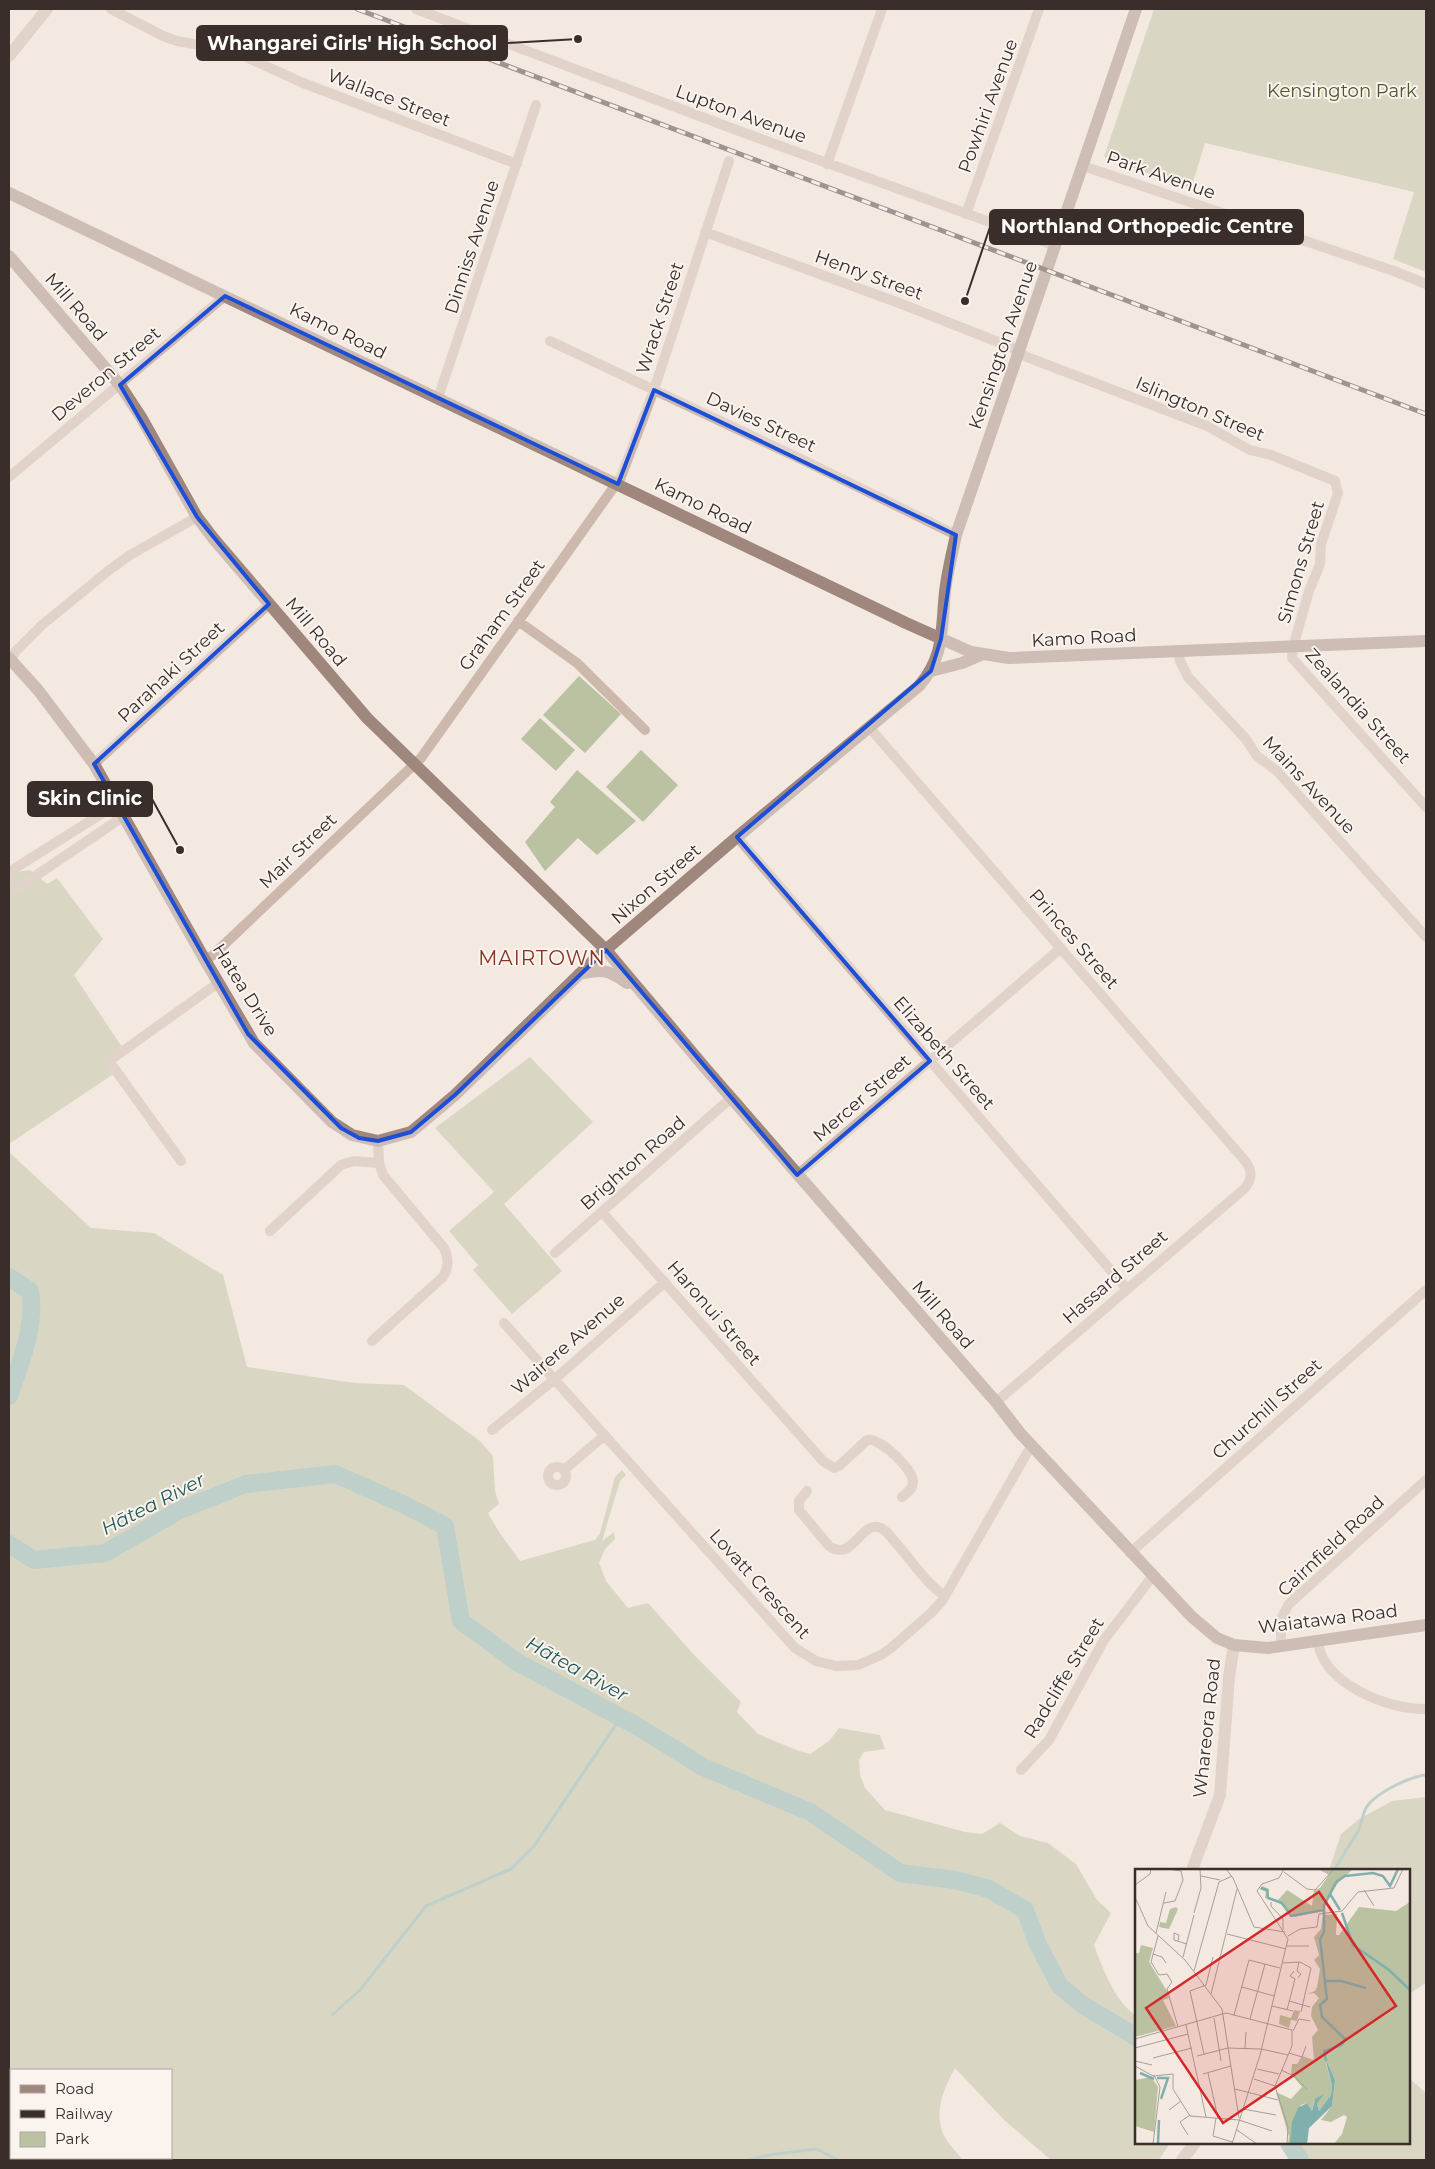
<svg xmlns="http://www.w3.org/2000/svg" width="1435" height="2169" font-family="Montserrat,sans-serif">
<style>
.green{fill:#bac2a1;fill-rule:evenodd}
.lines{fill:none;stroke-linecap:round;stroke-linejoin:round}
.stream{stroke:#80b0ae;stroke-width:3}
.river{stroke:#80b0ae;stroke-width:18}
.minor{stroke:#ccb8ad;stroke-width:10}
.tertiary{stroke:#ccb8ad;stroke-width:12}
.secondary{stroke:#9f877e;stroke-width:12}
.rail-casing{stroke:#3a2e2b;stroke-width:5}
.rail{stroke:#faf3ee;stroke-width:3;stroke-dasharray:9;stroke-linecap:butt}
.marked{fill:none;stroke:#1d4ed8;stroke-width:4;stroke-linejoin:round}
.labels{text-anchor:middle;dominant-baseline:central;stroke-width:4;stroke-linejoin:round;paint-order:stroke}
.park-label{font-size:18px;fill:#4d582f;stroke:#faf3ee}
.street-label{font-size:18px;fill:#3a2e2b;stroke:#faf3ee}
.water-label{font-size:19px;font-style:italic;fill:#215b5a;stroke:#faf3ee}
.quarter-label{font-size:20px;letter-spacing:1px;fill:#883425;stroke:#faf3ee}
.inset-river{fill:none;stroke:#80b0ae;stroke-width:2.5}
.inset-road{fill:none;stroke:#a99e98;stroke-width:1}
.view{fill:#d62828;fill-opacity:0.15;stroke:#d62828;stroke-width:2.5}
.inset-edge{fill:none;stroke:#3a2e2b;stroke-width:2.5}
.leader{fill:none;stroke:#3a2e2b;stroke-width:2}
.callout-dot{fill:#3a2e2b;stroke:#faf3ee;stroke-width:2}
.callout{fill:#3a2e2b;stroke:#3a2e2b;stroke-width:2}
.callout-label{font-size:19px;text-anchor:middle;font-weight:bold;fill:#fff}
</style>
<rect width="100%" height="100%" fill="#f3e9e1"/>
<path class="green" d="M1154 9H1426V272L1393 259 1414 192 1205 143 1191 189 1104 157Z
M579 676 621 714 585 753 543 715Z
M540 718 575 750 556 771 521 739Z
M641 750 678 785 643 822 606 787Z
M577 770 636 821 597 855 578 838 545 871 525 842 555 807 550 802Z
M30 870 47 884 57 878 103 939 74 975 124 1050 113 1062 115 1073 9 1144V873Z
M530 1057 593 1122 504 1204 562 1271 512 1314 473 1270 478 1265 449 1231 494 1192 435 1128Z
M9 1152 91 1228 154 1233 223 1275 247 1367 354 1383 404 1385 480 1441 493 1456 495 1491 499 1504 488 1513 499 1532 520 1561 595 1540 600 1533 615 1477 622 1470 626 1475 620 1481 602 1541 614 1532 615 1539 605 1549 599 1563 606 1581 628 1608 648 1603 695 1656 741 1702 737 1712 758 1734 799 1751 810 1754 830 1740 839 1728 880 1735 885 1749 864 1752 859 1760 860 1775 865 1788 885 1810 965 1832 982 1834 1000 1823 1020 1836 1048 1843 1076 1864 1097 1900 1111 1913 1094 1945C1103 1969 1114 2000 1136 2016V2143H1170L1159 2160H1051L1004 2120 955 2068C944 2089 935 2107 942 2131 945 2141 957 2152 963 2160H9ZM11 2070H171V2158H11Z
M1426 1797V1983L1409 1994V1870H1329L1341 1834 1359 1819 1392 1801Z
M1409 2078 1426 2093V2160H1307L1298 2143H1409Z"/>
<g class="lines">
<path class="stream" d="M1335 1870C1341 1857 1349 1846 1357 1833 1362 1825 1362 1812 1368 1805 1378 1792 1411 1776 1426 1775
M332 2015 360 1990 426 1906 511 1869 534 1846 621 1717
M747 2160 775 2154 817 2149 838 2160"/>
<path class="river" d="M9 1277 30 1291C36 1326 20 1364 9 1396
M9 1544 34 1560 105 1553 180 1510 246 1484 335 1474 403 1504 445 1526 461 1621 517 1662 637 1726 703 1767 810 1812 900 1873 955 1880 989 1889 1025 1910 1037 1942 1059 1985 1083 2005 1136 2037
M1289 2143 1300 2160"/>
<path class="minor" d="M111 9 163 36 177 41 233 51 303 83 517 164
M416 9 739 131 1056 246
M827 164 882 9
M1083 166 1394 271 1426 284
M966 214 1039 9
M705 232 899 303 1011 347 1027 357 1207 426 1250 450 1271 455 1335 481 1338 493 1321 544 1320 564 1309 591 1293 647 1292 658 1426 807
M550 341 801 459 956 535
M438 398 536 105
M9 477 225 296
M518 621 577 663 645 730
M1178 650 1180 661 1188 677 1245 738 1257 756 1277 771 1426 937
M11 659 16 651 42 625 108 571 130 555 197 517
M869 727 1246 1162C1253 1172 1252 1180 1244 1189L996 1402
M94 764 269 604
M737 837 1127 1289
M9 872 117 804
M9 894 124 816
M205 960 213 955 421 758 621 477 654 390 729 161
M181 1161 109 1061 218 983
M797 1175 1061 948
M602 1212 823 1461 834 1468 839 1466 867 1440C880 1437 914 1470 913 1482 913 1489 907 1493 902 1497
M270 1231 341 1165 354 1161 379 1163
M555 1253 731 1098
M504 1323 795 1648 816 1661 836 1666 858 1665 881 1655 891 1648 931 1613 942 1601 1027 1453 1033 1447
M372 1341 443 1277C449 1267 449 1258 444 1248L383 1175 379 1163 378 1141
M492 1430 555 1379 665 1282
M548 1476a9 9 0 1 1 18 0a9 9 0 1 1-18 0Z
M564 1470 605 1435
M807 1491 799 1501V1510L829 1546C853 1563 861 1519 881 1528 887 1531 891 1537 895 1542 911 1559 925 1583 945 1596
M1130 1553 1426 1290
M1318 1642C1323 1684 1389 1710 1426 1709
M1281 1646V1619L1289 1604 1426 1480
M1021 1770 1049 1740 1104 1640 1152 1577"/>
<path class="tertiary" d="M9 56 47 9
M1192 1870 1220 1795 1229 1677 1234 1645
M1182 2160 1195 2143"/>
<path class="secondary" d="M9 193 906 623 971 652 1009 658 1426 641
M9 256 120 385 141 417 197 517 213 538 367 718 606 950 706 1069 996 1402 1020 1433 1192 1617 1217 1638 1234 1645 1268 1648 1426 1625
M9 658 38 690 94 764 205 960 254 1043 332 1122 352 1135 378 1141 411 1132 429 1117 455 1095 595 959 737 837 919 686C945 656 941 629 945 592 947 573 952 554 956 535L1136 9
M931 671 962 663 981 655
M579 974C603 969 607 969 627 983"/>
<defs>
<path id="rail" d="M357 9 1426 414"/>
</defs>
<use href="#rail" class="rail-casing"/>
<use href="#rail" class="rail"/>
</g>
<path d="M0 0H1435V2169H0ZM225 296 618 484 654 390 956 535 941 639 931 671 737 837 930 1061 797 1175 606 950 455 1095 411 1132 378 1141 359 1138 341 1128 248 1034 94 764 269 604 197 517 120 385Z" fill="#f3e9e1" fill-opacity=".55" fill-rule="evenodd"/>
<path class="marked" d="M225 296 618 484 654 390 956 535 941 639 931 671 737 837 930 1061 797 1175 606 950 455 1095 411 1132 378 1141 359 1138 341 1128 248 1034 94 764 269 604 197 517 120 385Z"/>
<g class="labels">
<g class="park-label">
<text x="1342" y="91">Kensington Park</text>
</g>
<g class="street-label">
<text transform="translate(389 98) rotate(21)">Wallace Street</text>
<text transform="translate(988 106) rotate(-70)">Powhiri Avenue</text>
<text transform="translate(741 114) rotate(20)">Lupton Avenue</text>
<text transform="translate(1161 175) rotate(19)">Park Avenue</text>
<text transform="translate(472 247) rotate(-72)">Dinniss Avenue</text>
<text transform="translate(869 275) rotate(20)">Henry Street</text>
<text transform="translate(76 307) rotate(49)">Mill Road</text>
<text transform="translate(660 318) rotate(-72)">Wrack Street</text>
<text transform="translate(338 331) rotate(26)">Kamo Road</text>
<text transform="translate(1003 345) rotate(-71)">Kensington Avenue</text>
<text transform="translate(106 374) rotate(-40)">Deveron Street</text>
<text transform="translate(1200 409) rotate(23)">Islington Street</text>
<text transform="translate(761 422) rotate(25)">Davies Street</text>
<text transform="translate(703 506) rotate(26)">Kamo Road</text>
<text transform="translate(1301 562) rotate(-74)">Simons Street</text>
<text transform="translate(502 615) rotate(-54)">Graham Street</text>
<text transform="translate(316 632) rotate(50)">Mill Road</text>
<text transform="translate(1084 638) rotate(-3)">Kamo Road</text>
<text transform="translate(171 672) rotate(-43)">Parahaki Street</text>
<text transform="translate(1358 706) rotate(48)">Zealandia Street</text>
<text transform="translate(1309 785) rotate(47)">Mains Avenue</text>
<text transform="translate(298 851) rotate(-44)">Mair Street</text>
<text transform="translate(656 884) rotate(-41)">Nixon Street</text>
<text transform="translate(1074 939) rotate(49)">Princes Street</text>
<text transform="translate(245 990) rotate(58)">Hatea Drive</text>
<text transform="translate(944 1053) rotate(49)">Elizabeth Street</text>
<text transform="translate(862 1098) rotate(-41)">Mercer Street</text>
<text transform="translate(633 1163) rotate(-41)">Brighton Road</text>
<text transform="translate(1115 1277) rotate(-41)">Hassard Street</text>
<text transform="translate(714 1313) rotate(49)">Haronui Street</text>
<text transform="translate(943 1315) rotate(49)">Mill Road</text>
<text transform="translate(568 1344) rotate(-41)">Wairere Avenue</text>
<text transform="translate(1267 1409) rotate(-42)">Churchill Street</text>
<text transform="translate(1331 1546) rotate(-43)">Cairnfield Road</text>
<text transform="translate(760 1584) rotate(48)">Lovatt Crescent</text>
<text transform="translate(1328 1619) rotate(-7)">Waiatawa Road</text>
<text transform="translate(1064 1678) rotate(-59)">Radcliffe Street</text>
<text transform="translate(1207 1728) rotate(-84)">Whareora Road</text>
</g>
<g class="water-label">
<text transform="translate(153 1504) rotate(-27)">Hātea River</text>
<text transform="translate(577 1669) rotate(29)">Hātea River</text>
</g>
<g class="quarter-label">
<text x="542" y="958">MAIRTOWN</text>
</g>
</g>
<g transform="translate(1135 1869)">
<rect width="275" height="275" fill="#f3e9e1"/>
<path d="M183 0H218L203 14 187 40 181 43 160 48 141 31 130 29 131 23 125 20 127 17 134 20V28L143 31 152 21 177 37 179 21 185 19 194 6ZM275 33V275H199L207 265 212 248 209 246 196 253 186 251 197 237 200 211 190 191 197 216 196 226 184 242 182 235 188 226 179 232 177 242 172 234 166 236 155 275H153L154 268 141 223 156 230 167 218 156 205 157 195H162L167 187 179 191 177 168 183 161 176 147 177 138 184 129 179 124 172 125 180 122 182 118 185 100 179 91 184 86 179 68 186 60 188 46 202 45 201 66H204L224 38 261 42ZM41 38 43 40 34 60 24 58 25 53 31 54 35 40ZM6 76 18 79 14 93 32 122 34 129 28 131 41 157 0 168V84H4ZM159 141 165 142 162 152 156 151 154 159 144 155 145 146 156 149ZM16 208 23 218 19 263 0 257V211Z" fill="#bac2a1"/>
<path d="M190 189 200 211 197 237 174 259 172 275H155L157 253 163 239 172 234 177 242 180 230 189 225 182 235 184 242 196 226 197 216Z" fill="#80b0ae"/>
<path class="inset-river" d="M126 19 132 21 133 29 147 34 156 47 189 41M195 25 205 41M207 44 218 76 254 101 275 121M191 112H206L231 119M191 192 189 182 207 176 210 170 187 148 186 141 185 136 192 130 185 70 189 63V37L201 13 210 7 238 4 248 7 255 17 263 0M5 204 19 210M22 209H33L26 230M23 275 24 251"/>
<path class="inset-road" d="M91 0 98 9 119 58 150 63M149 3 172 20 180 21 199 0M66 7 85 11M0 16 15 5 16 0M229 21 239 37M0 28 13 57 50 91 87 140 104 249M136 33V37L148 50V61M29 34 40 32 48 11 46 2 33 0M59 44 66 19 65 0M21 64 31 23M92 65 151 80M23 67 16 93 24 106 32 105 37 113 32 120 43 158M153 67 165 60 182 58 184 45 207 42 223 23 259 19 268 0M43 72 44 66 39 64V71L52 75M152 77H174M18 85 27 88 31 94M48 88 59 46M148 94 165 93 176 99 166 143M59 102 84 13 97 7M163 109 166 105 162 102 164 93M107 118 139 127M76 125 102 20M154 132 175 138M137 137 158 142M152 141 160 110 155 107 159 102M99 146 114 91 145 99M79 149 86 192M115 150 130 95M51 156 71 248M158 162 164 150 175 152M0 170 91 144 157 161V177L140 217 153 258 152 275M0 179 53 165M110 179 111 163M154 184 167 188 171 177M69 185 55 122 71 116 78 88M62 187 93 179 126 180 153 186M18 189 57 179M0 192 17 196M0 197 20 208 25 218 18 275M122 200 144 205M146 201 159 207 172 220M73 204 83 249M68 205 96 197M18 207 38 205V220L55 247 104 251 137 262M119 210 140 217M100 220 143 231M108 240 141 246M34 241 46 232M81 249 78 267 97 273M102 261 122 275M53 266 45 253 55 246M97 275 125 186 153 70 122 22 127 15 144 9 149 0"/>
<path class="view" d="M184 23 261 137 88 254 11 139Z"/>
<rect width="275" height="275" class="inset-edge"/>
</g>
<path class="leader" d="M578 39L507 43M965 301L990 227M180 850L152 799"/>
<g class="callout-dot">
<circle cx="578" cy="39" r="5"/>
<circle cx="965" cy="301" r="5"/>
<circle cx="180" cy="850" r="5"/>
</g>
<g class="callout">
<rect x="197" y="26" width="310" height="34" rx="5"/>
<rect x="990" y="210" width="313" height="34" rx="5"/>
<rect x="28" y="782" width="124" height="34" rx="5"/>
</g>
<g class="callout-label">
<text x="352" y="50">Whangarei Girls' High School</text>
<text x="1147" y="233">Northland Orthopedic Centre</text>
<text x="90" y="805">Skin Clinic</text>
</g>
<rect width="1435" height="2169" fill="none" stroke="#3a2e2b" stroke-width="20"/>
<rect x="10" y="2069" width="162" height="90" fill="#faf3ee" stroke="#ada4a0"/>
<rect x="20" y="2085" width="25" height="8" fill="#9f877e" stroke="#ada4a0"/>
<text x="55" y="2094" font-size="15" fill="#3a2e2b">Road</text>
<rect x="20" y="2110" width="25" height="8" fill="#3a2e2b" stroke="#ada4a0"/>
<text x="55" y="2119" font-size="15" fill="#3a2e2b">Railway</text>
<rect x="20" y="2132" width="25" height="15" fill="#bac2a1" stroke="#ada4a0"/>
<text x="55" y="2144" font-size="15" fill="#3a2e2b">Park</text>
</svg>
